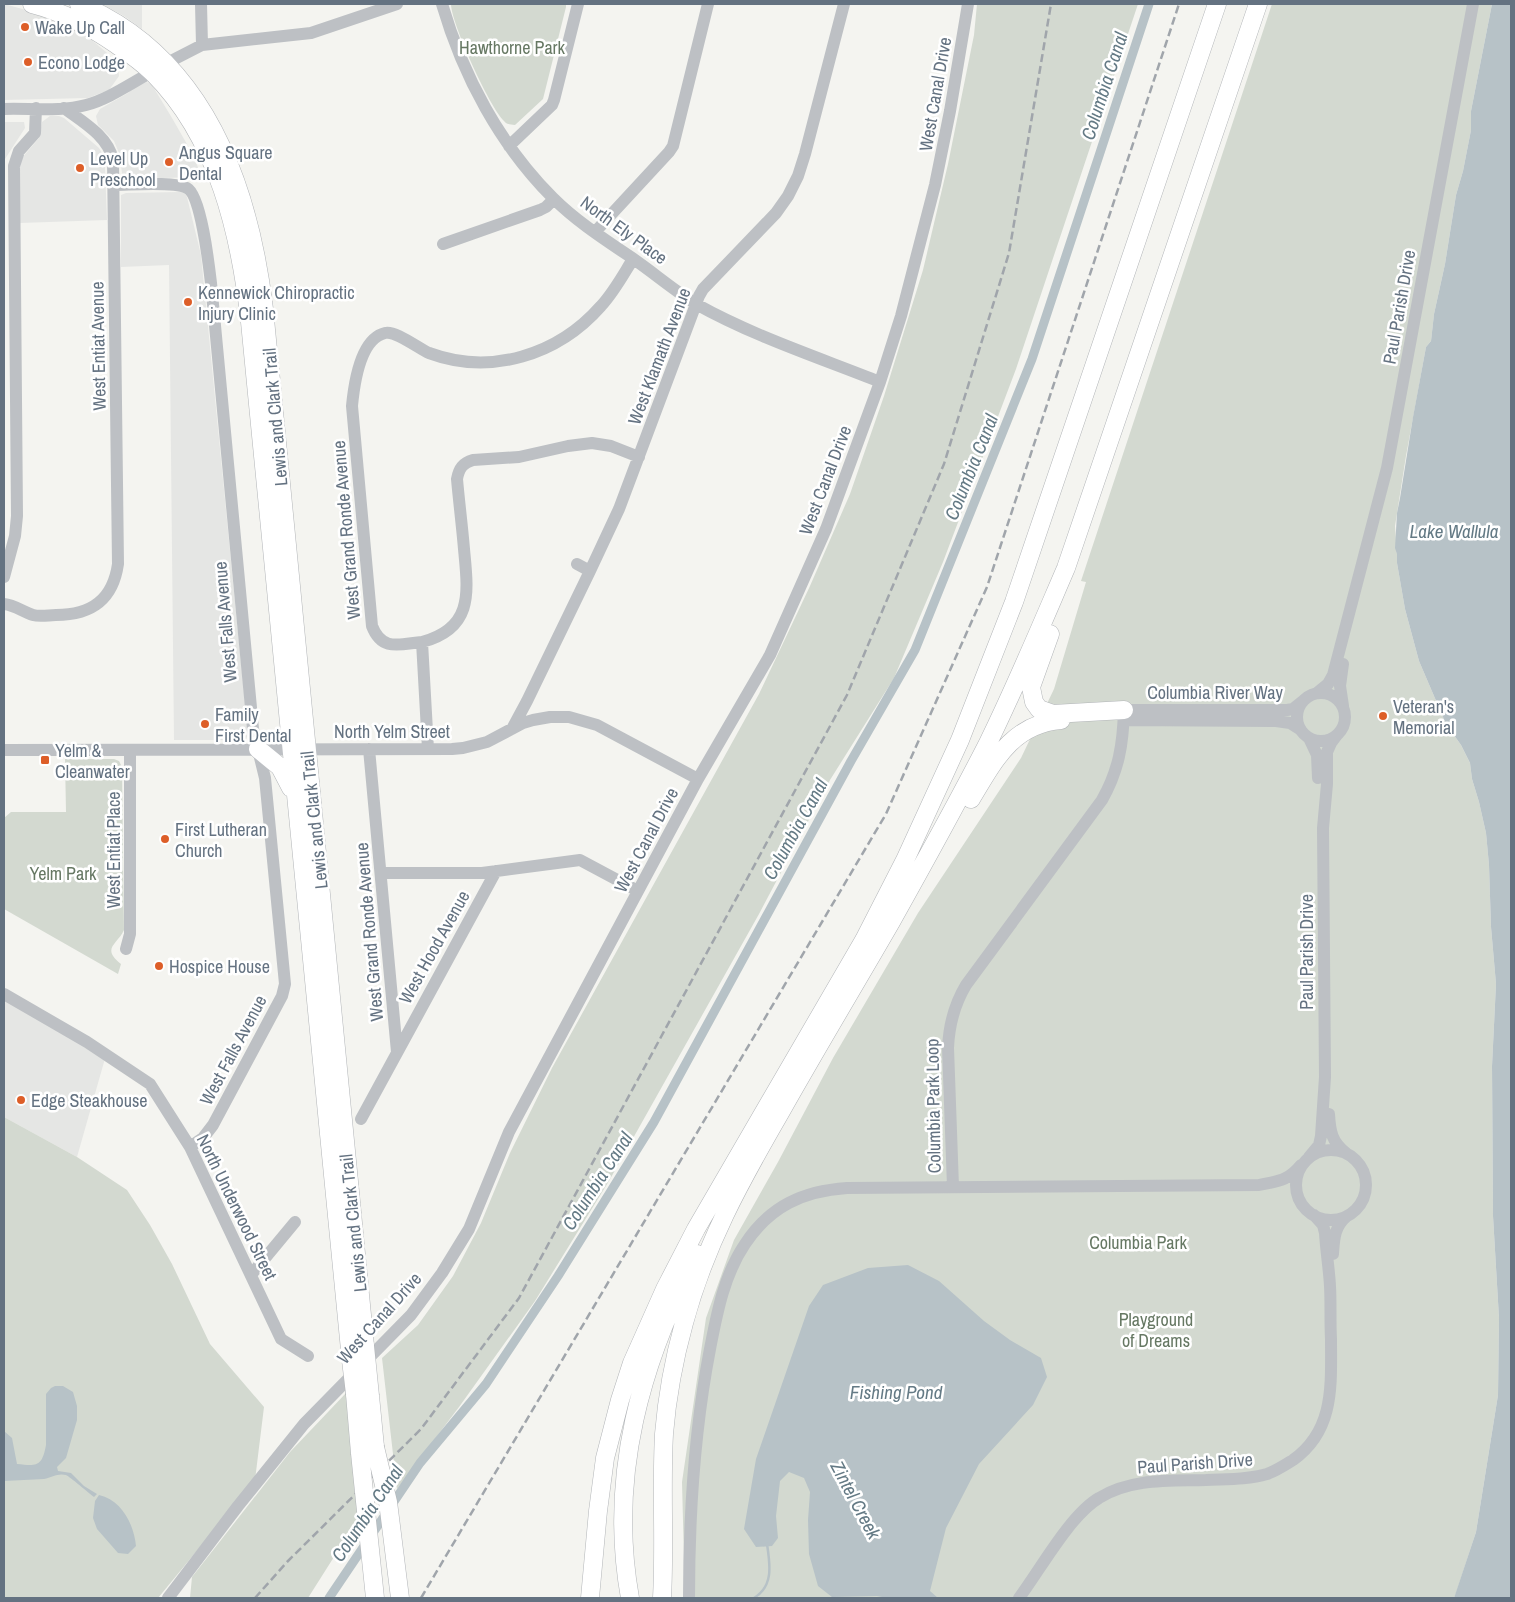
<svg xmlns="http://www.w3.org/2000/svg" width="1515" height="1602" font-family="'Archivo Narrow',sans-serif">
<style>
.built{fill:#e5e6e4}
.green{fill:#d3d9d0}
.water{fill:#b7c2c7}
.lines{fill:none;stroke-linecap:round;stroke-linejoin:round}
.stream{stroke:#b7c2c7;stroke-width:2.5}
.canal{stroke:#b7c2c7;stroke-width:9}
.highway-casing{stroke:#b2b5b8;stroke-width:19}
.minor{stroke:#bdc0c4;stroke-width:12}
.highway{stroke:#fff;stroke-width:18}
.rail{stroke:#a0a5ab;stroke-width:2.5;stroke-dasharray:8 4;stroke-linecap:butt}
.highway-bridge-casing{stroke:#b2b5b8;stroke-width:19;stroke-linecap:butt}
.highway-bridge{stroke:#fff;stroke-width:18}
.poi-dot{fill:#dd5e28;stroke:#fff;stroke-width:2}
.labels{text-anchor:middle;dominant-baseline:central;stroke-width:5;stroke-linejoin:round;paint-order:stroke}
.poi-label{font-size:18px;fill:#647281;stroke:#fff;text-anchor:start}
.park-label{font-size:18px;fill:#667863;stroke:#fff}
.street-label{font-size:18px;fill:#647281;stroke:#fff}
.water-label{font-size:19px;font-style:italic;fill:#647a85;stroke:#fff}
</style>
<rect width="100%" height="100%" fill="#f4f4f0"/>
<path class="built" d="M4 4 30 11 76 27 106 52 118 65 119 76 109 90 88 98 4 100Z
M102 4H142V29L124 16Z
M147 82 152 85 172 118 192 153 202 177 123 179 119 153 114 141 98 125 96 116 100 109 128 93 136 86Z
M50 116H59L64 118 99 148 103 155 105 168 107 220 20 223V167L22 158 27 152 39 138 42 122Z
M4 122H24L25 128 5 159 4 167Z
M180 192 185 193 187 197 201 255 248 734 246 739 241 740H174L169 265 121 267V195L126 193Z
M4 994 106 1055 77 1157 4 1117Z"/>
<path class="green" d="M451 4H566V7L543 99 515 125C510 124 507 125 504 121 490 108 451 23 451 4Z
M977 4H1138L1016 369 943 562 894 678 830 780 759 914 609 1181 535 1301 459 1407 397 1489 382 1358 418 1325 453 1276 481 1223 510 1153 552 1068 759 694 810 586 850 494 884 396 923 270 948 164 974 35Z
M1272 4H1492L1471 111V130L1463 171 1456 195 1445 264 1434 314 1431 341 1426 347 1406 456 1395 526 1397 554V563L1405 609 1419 661 1446 724 1461 745 1470 763 1472 779 1479 802 1486 833 1489 865 1491 927 1496 984 1492 1066 1493 1216 1499 1318 1498 1395 1476 1532 1456 1593 1454 1598H685L682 1482 706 1318 734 1240 778 1162 833 1058 918 913 1021 758 1054 689 1086 582 1081 581Z
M65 759H114L119 761 122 767 124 930C117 945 101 948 121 964L118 974 4 909V818L11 812H66Z
M4 1117 77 1157 127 1190 150 1225 172 1264 210 1344 264 1407 255 1480 158 1598H4Z
M347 1392 358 1519 308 1598H190L192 1577 290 1452Z"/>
<path class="water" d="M1492 4H1511V1598H1454L1476 1532 1498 1395 1499 1318 1493 1216 1492 1066 1496 984 1491 927 1489 865 1486 833 1479 802 1472 779 1470 763 1461 745 1446 724 1419 661 1405 609 1397 563V554L1395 548 1397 513 1400 498 1413 417 1426 347 1431 341 1434 314 1445 264 1456 195 1463 171 1471 130V111Z
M908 1265 939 1281 984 1321 1010 1340 1041 1358 1047 1377 1033 1405 979 1464 946 1528 930 1591 938 1598H887L877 1596 832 1597 818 1586 809 1554 808 1520 810 1492 804 1478 789 1472 780 1481 776 1516 778 1538 772 1546 756 1547 744 1529 756 1459 809 1306 823 1285 868 1268Z
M55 1386H63L73 1392 77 1406V1420L66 1458 57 1467 58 1471 71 1473 84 1486 97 1494 94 1497C90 1494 69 1476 66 1475 58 1473 52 1477 44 1479 31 1480 17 1480 4 1481V1431L12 1438 17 1464C37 1466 42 1467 46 1445V1394L51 1388Z
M99 1495C122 1500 134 1525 136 1546L128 1554 118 1553 97 1529 93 1518 95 1501Z"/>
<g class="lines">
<path class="stream" d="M754 1598C774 1586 770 1564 767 1544"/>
<path class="canal" d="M329 1598 420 1463 486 1384 558 1276 654 1122 851 761 915 650 1032 359 1149 4"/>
<defs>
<path id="highway" d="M32 4C63 12 90 26 117 45 129 53 142 62 153 73 218 138 240 233 250 322L351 1360
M79 4C203 56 249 184 264 309L365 1346
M1050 634 1031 687 1034 702 1039 709 1053 714 1124 710
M258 749 280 767 291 788
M971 799C994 761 1012 724 1061 720
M355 1394 360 1453
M370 1396 375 1447
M590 1598 598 1511 605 1458 620 1400 632 1363 665 1289 696 1229 864 940 906 858 960 740 1014 602 1217 4
M630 1598C608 1476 641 1361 697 1254
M662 1598C665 1544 661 1489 664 1434 667 1397 674 1359 684 1323 705 1245 740 1182 780 1113 816 1049 854 986 891 922 924 863 957 804 988 743 1016 686 1041 626 1066 568L1258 4"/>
</defs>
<use href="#highway" class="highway-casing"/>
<path class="minor" d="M201 4 202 45
M442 4C463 76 500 145 553 198 577 222 607 241 635 260 655 274 675 291 696 304 753 336 820 358 880 382
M165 64 202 45 311 33 397 4
M4 109C29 108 61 112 86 105 109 99 131 83 152 72
M509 146 552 105 554 100 578 4
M114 185C130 185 174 181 187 188 201 195 209 266 211 283L253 729 265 778 285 984 282 996 213 1125 203 1138 190 1147
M595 232 669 152 673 146 708 4
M443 244 540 210 546 207 554 199
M577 564 590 571
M4 577 15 536 17 516 14 166 19 151 35 133 36 108
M4 604C15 605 23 612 33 615 40 617 49 615 56 615 92 615 113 599 118 564L113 160C108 136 83 122 64 108
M422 642C474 628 468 592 464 549 462 525 459 502 457 479 459 468 463 463 473 460L519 457 568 446 592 443 611 446 639 457
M1317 693 1328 684 1333 675 1387 468 1473 4
M1297 717a24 24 0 1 1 48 0a24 24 0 1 1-48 0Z
M1343 706 1340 686 1343 664
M1124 720 1276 721 1290 723 1301 730
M512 729 527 701 590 571 619 509 699 296 703 289 776 213 788 196 798 176 805 154 844 4
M1309 738 1317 755 1318 778
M369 749 397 1052
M428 749 422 642C400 644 382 652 372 626L352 406C354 385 360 339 385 333 395 330 418 348 429 353 491 376 558 355 601 306 614 292 623 275 633 259
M4 750 452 749 463 748 487 742 523 723 533 720 550 717H569L597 725 698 779
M381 873H482L580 860 638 891
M126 949 130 934V750
M4 994 87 1042 150 1084 190 1147 281 1339 308 1356
M1329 1114C1330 1132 1332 1142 1346 1153
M361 1119 496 871
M1296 1185a35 35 0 1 1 70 0a35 35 0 1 1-70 0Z
M1309 1157 1319 1145 1321 1136 1325 1077 1323 828 1327 784V752L1331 743 1337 735
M953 1187 948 1048C949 1025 954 1005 966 985L1102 800C1119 770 1123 744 1124 710H1287L1293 709 1303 701
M1333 1254C1334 1239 1334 1227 1347 1216
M251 1275 295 1222
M168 1598 238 1506 304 1424 411 1315 442 1273 469 1229 509 1132 698 779 770 655 826 529 880 382 901 316 935 185 950 111 968 4
M689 1598C689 1513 694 1432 710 1349 717 1313 724 1275 745 1244 770 1206 803 1191 847 1188L1259 1185C1278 1181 1288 1181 1301 1165
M1019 1598C1040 1570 1070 1515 1099 1498 1131 1478 1170 1481 1206 1480 1226 1479 1247 1480 1267 1474 1276 1471 1285 1465 1293 1460 1335 1430 1331 1385 1331 1339 1330 1321 1331 1304 1330 1286 1329 1268 1326 1251 1325 1233L1323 1225 1314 1215"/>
<use href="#highway" class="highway"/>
<path class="rail" d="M255 1598 287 1562 421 1429 519 1298 847 695 944 464 1009 253 1051 4
M421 1598 886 814 987 587 1179 4"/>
<defs>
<path id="highway-bridge" d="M365 1346 370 1396
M351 1360 355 1394
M375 1447 388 1502 400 1598
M360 1453 375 1598"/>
</defs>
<use href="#highway-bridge" class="highway-bridge-casing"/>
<use href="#highway-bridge" class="highway-bridge"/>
</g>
<g class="poi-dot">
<circle cx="25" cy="27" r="5"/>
<circle cx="28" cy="62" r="5"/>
<circle cx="169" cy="162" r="5"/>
<circle cx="80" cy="168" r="5"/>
<circle cx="188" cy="302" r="5"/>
<circle cx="1383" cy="716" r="5"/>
<circle cx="205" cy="724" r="5"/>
<rect x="40" y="755" width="10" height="10" rx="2.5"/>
<circle cx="165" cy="839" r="5"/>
<circle cx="159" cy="966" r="5"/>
<circle cx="21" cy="1100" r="5"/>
</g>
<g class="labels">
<g class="poi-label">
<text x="35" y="27">Wake Up Call</text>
<text x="38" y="62">Econo Lodge</text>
<text x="179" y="152">Angus Square<tspan x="179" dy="21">Dental</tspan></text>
<text x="90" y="158">Level Up<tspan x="90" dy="21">Preschool</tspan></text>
<text x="198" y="292">Kennewick Chiropractic<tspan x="198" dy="21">Injury Clinic</tspan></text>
<text x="1393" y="706">Veteran's<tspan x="1393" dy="21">Memorial</tspan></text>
<text x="215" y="714">Family<tspan x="215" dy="21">First Dental</tspan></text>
<text x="55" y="750">Yelm &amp;<tspan x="55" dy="21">Cleanwater</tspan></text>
<text x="175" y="829">First Lutheran<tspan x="175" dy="21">Church</tspan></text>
<text x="169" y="966">Hospice House</text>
<text x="31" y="1100">Edge Steakhouse</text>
</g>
<g class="park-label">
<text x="512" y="47">Hawthorne Park</text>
<text x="63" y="873">Yelm Park</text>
<text x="1138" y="1242">Columbia Park</text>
<text x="1156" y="1319">Playground<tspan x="1156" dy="21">of Dreams</tspan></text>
</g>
<g class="street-label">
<text transform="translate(935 94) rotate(-80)">West Canal Drive</text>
<text transform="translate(624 230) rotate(36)">North Ely Place</text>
<text transform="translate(1399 307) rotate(-80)">Paul Parish Drive</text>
<text transform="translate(98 346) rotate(-91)">West Entiat Avenue</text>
<text transform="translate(659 356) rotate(-69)">West Klamath Avenue</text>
<text transform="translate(275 417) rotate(-95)">Lewis and Clark Trail</text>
<text transform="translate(825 480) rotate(-69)">West Canal Drive</text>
<text transform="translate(346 530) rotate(-95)">West Grand Ronde Avenue</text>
<text transform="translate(225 622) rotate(-95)">West Falls Avenue</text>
<text x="1215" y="692">Columbia River Way</text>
<text x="392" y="731">North Yelm Street</text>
<text transform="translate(314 820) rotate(-96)">Lewis and Clark Trail</text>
<text transform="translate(646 840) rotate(-62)">West Canal Drive</text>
<text transform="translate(113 850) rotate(-90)">West Entiat Place</text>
<text transform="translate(369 932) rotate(-95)">West Grand Ronde Avenue</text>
<text transform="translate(434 947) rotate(-61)">West Hood Avenue</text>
<text transform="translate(1306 952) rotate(-90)">Paul Parish Drive</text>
<text transform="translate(233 1050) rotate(-62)">West Falls Avenue</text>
<text transform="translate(933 1106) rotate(-91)">Columbia Park Loop</text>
<text transform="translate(237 1207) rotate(64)">North Underwood Street</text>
<text transform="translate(353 1223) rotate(-96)">Lewis and Clark Trail</text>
<text transform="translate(379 1318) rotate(-48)">West Canal Drive</text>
<text transform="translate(1195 1463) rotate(-4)">Paul Parish Drive</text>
</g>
<g class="water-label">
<text transform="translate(1104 86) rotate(-72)">Columbia Canal</text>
<text transform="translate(971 467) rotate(-68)">Columbia Canal</text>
<text x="1454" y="531">Lake Wallula</text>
<text transform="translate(795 829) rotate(-61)">Columbia Canal</text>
<text transform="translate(597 1181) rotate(-57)">Columbia Canal</text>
<text x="896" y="1392">Fishing Pond</text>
<text transform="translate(856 1500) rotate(62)">Zintel Creek</text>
<text transform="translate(367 1513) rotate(-56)">Columbia Canal</text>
</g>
</g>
<rect width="1515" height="1602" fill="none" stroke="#647281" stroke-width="10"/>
</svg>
